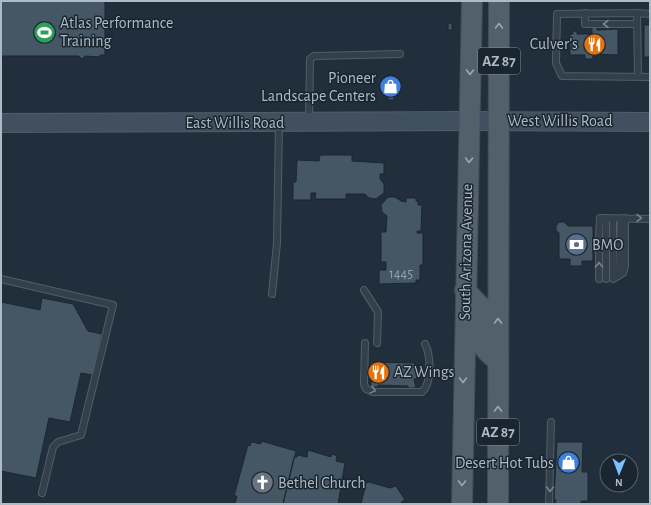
<svg xmlns="http://www.w3.org/2000/svg" width="651" height="505" font-family="'Alegreya Sans',sans-serif">
<style>
.building{fill:#455765;stroke:#1b2731}
.lines{fill:none;stroke-linecap:round;stroke-linejoin:round}
.lane-casing{stroke:#515e68;stroke-width:8}
.secondary-casing{stroke:#515e68;stroke-width:20}
.primary-casing{stroke:#404c57;stroke-width:22}
.lane{stroke:#33404b;stroke-width:6}
.secondary{stroke:#41505e;stroke-width:18}
.primary{stroke:#51606b;stroke-width:20}
.oneway{stroke:#77848f}
.oneway2{stroke:#9ba9b5}
.labels{text-anchor:middle;dominant-baseline:central;stroke-width:3;stroke-linejoin:round;paint-order:stroke}
.number-label{font-size:14px;fill:#94a2ae}
.shield{fill:#19252f;stroke:#818e99;stroke-width:1}
.shield-label{font-size:15px;font-weight:bold;fill:#aebbc7}
.poi-label{font-size:16px;fill:#aebbc7;stroke:#19252f;text-anchor:start}
.street-label{font-size:16px;fill:#aebbc7;stroke:#19252f}
</style>
<rect width="100%" height="100%" fill="#202f3b"/>
<path class="building" d="M1 1H105V55H100V57L85 56 82 59 79 56H1Z
M452 23V30H448V24Z
M644 25H650V57H644Z
M592 26H597V30L618 29V55L593 54V59H585V55H570V34H573V31H577V34H592Z
M388 75H394V100H388Z
M320 155H352V161L384 163V174H380V179L384 184V193L376 199 369 198 365 194H346V199H315L316 193H311V200H293V182H296L297 160 319 161Z
M388 197H395L401 201 406 202V198H416V201H418V205H422L421 231H417V233H423V265H420V280H416V283L379 284V270H386V262H381V232H386L387 216 382 212 381 205Z
M559 222H564L568 226H593V261H582V266H570V259H559V233L556 230V226Z
M593 237H615V253H593Z
M42 298 73 304 88 331 102 334 93 375 81 373 70 422 49 418 36 478 1 471V302L40 310Z
M371 362 415 363V366H417V379H414L416 388H408V386L378 385V387H371V377H369V365H371Z
M261 441 296 451 283 504H235L237 496H234L248 445 250 446 251 442 261 444Z
M557 442H583L582 472H588V501H581V504H555L556 500 554 499Z
M308 450 331 457 332 454 337 456 336 461 345 463 338 504H283L294 457H297V455L307 457Z
M369 482 390 488 396 486 405 500 401 502 402 504H361L366 483Z"/>
<g class="lines">
<defs>
<path id="lane" d="M585 13V24H637
M637 13 650 14
M638 77 637 13 557 14 556 63 562 76 650 77
M309 121 310 59 314 56 400 54
M599 238 600 218 650 219
M606 239V218
M613 239V218
M599 251V279
M606 251V279
M613 277 619 267 621 218
M613 277V251
M1 279 113 305 81 435 58 442 53 447 42 493
M613 279 623 273 625 267V218
M364 290 378 312 377 343
M272 294 277 243 279 123
M365 343 364 384 366 389 373 392H422C432 383 431 356 425 344
M549 504 551 422"/>
<path id="secondary" d="M1 123 470 121 650 122"/>
<path id="primary" d="M465 290 480 306C480 330 475 347 498 360
M462 504 472 1
M498 504 499 1"/>
</defs>
<use href="#lane" class="lane-casing"/>
<use href="#secondary" class="secondary-casing"/>
<use href="#primary" class="primary-casing"/>
<use href="#lane" class="lane"/>
<use href="#secondary" class="secondary"/>
<use href="#primary" class="primary"/>
</g>
<defs><path id="oneway-chevron" d="M-2-3.5L2.5 0L-2 3.5" fill="none" stroke-width="1.6" stroke-linecap="round" stroke-linejoin="round"/></defs>
<g class="oneway">
<use href="#oneway-chevron" transform="translate(606 24) rotate(180)"/>
<use href="#oneway-chevron" transform="translate(639 218) rotate(1)"/>
<use href="#oneway-chevron" transform="translate(599 265) rotate(-90)"/>
<use href="#oneway-chevron" transform="translate(373 390) rotate(15)"/>
<use href="#oneway-chevron" transform="translate(550 489) rotate(91)"/>
</g>
<g class="oneway2">
<use href="#oneway-chevron" transform="translate(499 26) rotate(-90)"/>
<use href="#oneway-chevron" transform="translate(470 72) rotate(91)"/>
<use href="#oneway-chevron" transform="translate(469 160) rotate(92)"/>
<use href="#oneway-chevron" transform="translate(498 321) rotate(-90)"/>
<use href="#oneway-chevron" transform="translate(463 380) rotate(90)"/>
<use href="#oneway-chevron" transform="translate(498 409) rotate(-90)"/>
<use href="#oneway-chevron" transform="translate(462 483) rotate(91)"/>
</g>
<defs>
<symbol id="stadium-disc" viewBox="-11 -11 22 22"><circle r="9.5" fill="#2e9e5b" stroke="#19252f"/><path d="M0-5a6.5 5 0 1 0 0 10a6.5 5 0 1 0 0-10ZM-3.5-1.8h7v3.6h-7Z" fill="#fff"/></symbol>
<symbol id="restaurant-disc" viewBox="-11 -11 22 22"><circle r="9.5" fill="#e8710a" stroke="#19252f"/><path d="M-5-6h1v4h1v-4h1v4h1v-4h1v5L-1.5 .5V6h-2V.5L-5-1ZM5-6V6H3V1.5H1.5Q1.5-4 5-6Z" fill="#fff"/></symbol>
<symbol id="shop-disc" viewBox="-11 -11 22 22"><circle r="9.5" fill="#3f7fe0" stroke="#19252f"/><path d="M-5-2.5h2.3a2.7 3.5 0 0 1 5.4 0H5L5.5 6h-11ZM-1.5-2.5h3a1.5 2.3 0 0 0-3 0Z" fill="#fff"/></symbol>
<symbol id="bank-disc" viewBox="-11 -11 22 22"><circle r="9.5" fill="#5c6f8a" stroke="#19252f"/><path d="M-6-4H6V4H-6ZM0-2.3a2.3 2.3 0 1 0 0 4.6a2.3 2.3 0 1 0 0-4.6Z" fill="#fff"/></symbol>
<symbol id="church-disc" viewBox="-11 -11 22 22"><circle r="9.5" fill="#6b7280" stroke="#19252f"/><path d="M-1.2-6h2.4v3.5h3.3v2.4h-3.3V6h-2.4V-.1h-3.3v-2.4h3.3Z" fill="#fff"/></symbol>
</defs>
<g fill-rule="evenodd">
<use href="#stadium-disc" x="32" y="20" width="25" height="25"/>
<use href="#restaurant-disc" x="582" y="32" width="25" height="25"/>
<use href="#shop-disc" x="378" y="74" width="25" height="25"/>
<use href="#bank-disc" x="564" y="232" width="25" height="25"/>
<use href="#restaurant-disc" x="366" y="360" width="25" height="25"/>
<use href="#shop-disc" x="556" y="450" width="25" height="25"/>
<use href="#church-disc" x="250" y="470" width="25" height="25"/>
</g>
<g class="labels">
<g class="number-label">
<text x="401" y="274">1445</text>
</g>
<g class="shield">
<rect x="478" y="48" width="42" height="26" rx="3"/>
<rect x="477" y="419" width="42" height="26" rx="3"/>
</g>
<g class="shield-label">
<text x="499" y="61">AZ 87</text>
<text x="498" y="432">AZ 87</text>
</g>
<g class="poi-label">
<text x="60" y="23">Atlas Performance<tspan x="60" dy="18">Training</tspan></text>
<text x="578" y="44" text-anchor="end">Culver's</text>
<text x="376" y="78" text-anchor="end">Pioneer<tspan x="376" dy="18">Landscape Centers</tspan></text>
<text x="592" y="245">BMO</text>
<text x="394" y="372">AZ Wings</text>
<text x="554" y="463" text-anchor="end">Desert Hot Tubs</text>
<text x="278" y="483">Bethel Church</text>
</g>
<g class="street-label">
<text x="560" y="121">West Willis Road</text>
<text x="235" y="123">East Willis Road</text>
<text transform="translate(466 252) rotate(-89)">South Arizona Avenue</text>
</g>
</g>
<rect width="651" height="505" fill="none" stroke="#aebbc7" stroke-width="4"/>
<g transform="translate(619 473) rotate(181)"><circle r="19" fill="#19252f" stroke="#55616c"/>
<path d="M0-3L7 15L0 10L-7 15Z" fill="#7bc1ff"/>
<text y="-6" font-size="11" font-weight="bold" text-anchor="middle" fill="#aebbc7">N</text>
</g>
</svg>
